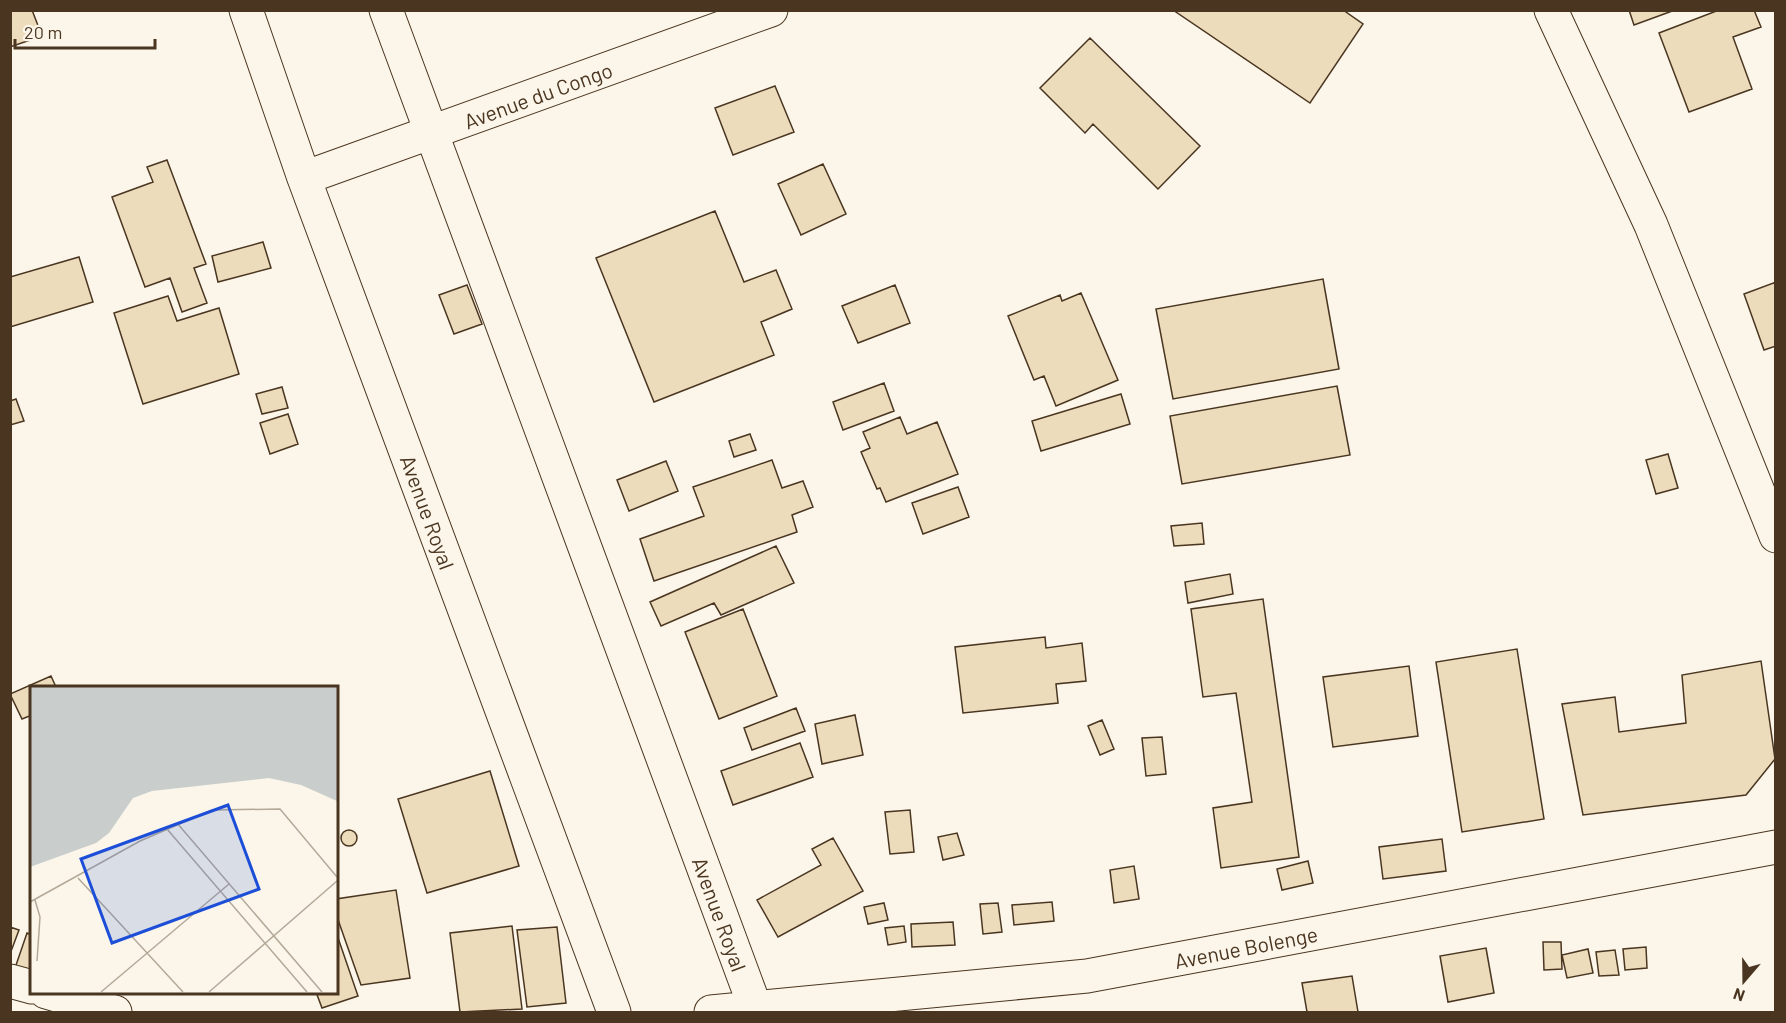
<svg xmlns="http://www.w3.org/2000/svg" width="1786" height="1023" font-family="Barlow,sans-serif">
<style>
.building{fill:#ecdcbc;stroke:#4a3520;stroke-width:1.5}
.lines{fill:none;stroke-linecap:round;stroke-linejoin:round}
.minor-casing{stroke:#4a3520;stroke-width:35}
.tertiary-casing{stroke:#4a3520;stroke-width:35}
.minor{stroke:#fbf6e9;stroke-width:33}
.tertiary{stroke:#fbf6e9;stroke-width:33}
.labels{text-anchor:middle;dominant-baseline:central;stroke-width:4.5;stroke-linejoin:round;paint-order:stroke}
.street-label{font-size:21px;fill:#4a3520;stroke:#fbf6e9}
.inset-road{fill:none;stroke:#b4a999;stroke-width:1.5}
.view{fill:#1d4ed8;fill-opacity:0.15;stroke:#1d4ed8;stroke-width:3}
.inset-edge{fill:none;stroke:#4a3520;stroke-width:3}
</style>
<rect width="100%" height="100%" fill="#fbf6e9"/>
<path class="building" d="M10 10H32L42 36 10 47Z
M1173 10H1343L1363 24 1310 103Z
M1629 10H1675L1634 25Z
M1719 10H1754L1761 27 1733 37 1752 89 1689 112 1659 33Z
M1090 38 1200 146 1158 189 1093 124 1085 133 1040 88Z
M775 86 794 132 733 155 715 108Z
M167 160 206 264 194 268 207 303 182 312 170 278 145 287 112 197 153 182 147 167Z
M823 164 846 214 801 235 778 184Z
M715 211 744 282 776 270 792 309 761 322 774 355 654 402 596 258Z
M263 242 271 268 218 282 212 256Z
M79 257 93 302 10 327V277Z
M1323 279 1339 369 1173 399 1156 309Z
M1776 282V346L1764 350 1744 294Z
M467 285 482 324 454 334 439 295Z
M895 285 910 323 858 343 842 306Z
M1081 293 1118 380 1056 406 1044 376 1034 380 1008 316 1060 295 1062 301Z
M168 296 177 321 219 308 239 374 143 404 114 313Z
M884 383 894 411 843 430 833 402Z
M1337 386 1350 455 1182 484 1170 416Z
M282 387 288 408 262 414 256 394Z
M1121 394 1130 424 1041 451 1032 421Z
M16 399 24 421 10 425V401Z
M288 414 298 444 270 454 260 423Z
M900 417 907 434 937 422 958 474 886 502 880 488 877 489 861 452 870 448 863 432Z
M750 434 756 450 734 457 729 441Z
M1668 454 1678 488 1656 494 1646 460Z
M772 460 782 488 803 481 813 507 792 515 797 532 654 581 640 539 704 516 693 487Z
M666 461 678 491 629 511 617 480Z
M958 487 969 517 923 534 912 503Z
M1202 523 1204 544 1174 546 1171 526Z
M776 546 794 583 721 615 714 603 661 626 650 602Z
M1230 574 1233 594 1188 603 1185 582Z
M1263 599 1299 857 1221 868 1213 808 1252 802 1236 693 1203 697 1191 609Z
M743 609 777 696 719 719 685 632Z
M1045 637 1046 648 1082 643 1086 681 1056 684 1058 703 963 713 955 647Z
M1517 649 1544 819 1462 832 1436 662Z
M1761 661 1775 759 1746 795 1583 815 1562 704 1615 697 1619 732 1686 723 1682 675Z
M1409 666 1418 736 1333 747 1323 677Z
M51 676 56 687H32V715L22 719 10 694Z
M796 708 805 731 752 750 744 728Z
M855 715 863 755 822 764 815 724Z
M1102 720 1114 749 1100 755 1088 726Z
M1162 737 1166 774 1146 776 1142 738Z
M800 743 813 777 733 805 721 771Z
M490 771 519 866 427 893 398 799Z
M910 810 914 852 890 854 885 812Z
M341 838a8 8 0 1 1 16 0a8 8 0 1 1-16 0Z
M957 833 964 855 943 860 938 837Z
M833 838 863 891 778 937 757 900 821 865 812 849Z
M1442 839 1446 871 1383 879 1379 847Z
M1308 861 1313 883 1282 890 1277 869Z
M1134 866 1139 899 1114 903 1110 870Z
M396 890 410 978 361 985 336 914V899Z
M1052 902 1054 921 1014 925 1012 905Z
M884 903 888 920 868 924 864 907Z
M998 903 1002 932 983 934 980 904Z
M953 922 955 945 912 947 911 924Z
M512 926 522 1009 460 1012 450 933Z
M904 926 906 942 888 945 885 928Z
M10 927 19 930 10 954Z
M557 927 566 1003 527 1007 517 930Z
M336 932 358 996 322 1008 316 992H336Z
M27 933 32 935V977L14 971Z
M1543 942H1561L1562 969 1544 970Z
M1646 947 1647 968 1625 970 1623 949Z
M1486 948 1494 993 1448 1002 1440 956Z
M1588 949 1593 973 1567 978 1562 955Z
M1615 950 1619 975 1599 976 1596 952Z
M1352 976 1358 1012H1307L1302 983Z"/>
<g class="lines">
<defs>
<path id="minor" d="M1551 10 1651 225 1776 536"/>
<path id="tertiary" d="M246 10 304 178 614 1012
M386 10 755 1007
M304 178 771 10
M10 981 32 987
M46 992 115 1012
M711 1012 1087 976 1776 847"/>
</defs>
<use href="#minor" class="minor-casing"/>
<use href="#tertiary" class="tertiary-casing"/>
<use href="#minor" class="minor"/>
<use href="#tertiary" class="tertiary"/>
</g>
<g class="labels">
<g class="street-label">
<text transform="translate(538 95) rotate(-20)">Avenue du Congo</text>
<text transform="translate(428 512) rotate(70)">Avenue Royal</text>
<text transform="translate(720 914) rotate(70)">Avenue Royal</text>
<text transform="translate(1246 947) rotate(-11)">Avenue Bolenge</text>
</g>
</g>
<g transform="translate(30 686)">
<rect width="308" height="308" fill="#fbf6e9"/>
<path d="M0 1H307V115L271 99 239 92 122 105 103 112 79 147 66 157 0 181Z" fill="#c9cecd"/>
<path class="inset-road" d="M147 137 292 306M137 143 277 306M48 192 153 306M5 214 10 231 7 275M0 216 110 155 182 124 250 123 307 191M71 306 199 198M179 306 307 195"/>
<path class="view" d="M198 119 229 203 82 257 51 173Z"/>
<rect width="308" height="308" class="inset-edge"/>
</g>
<rect width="1786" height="1023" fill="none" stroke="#4a3520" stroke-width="24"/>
<g transform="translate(1744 981) rotate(200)" stroke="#fbf6e9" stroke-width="4.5" paint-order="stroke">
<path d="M0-4.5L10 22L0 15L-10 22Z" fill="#4a3520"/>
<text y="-9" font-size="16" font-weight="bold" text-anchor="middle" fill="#4a3520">N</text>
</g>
<path d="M15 39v9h140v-9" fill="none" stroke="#4a3520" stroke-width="3"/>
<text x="24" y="39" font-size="18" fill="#4a3520" stroke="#fbf6e9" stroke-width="4.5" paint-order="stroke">20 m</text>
</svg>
